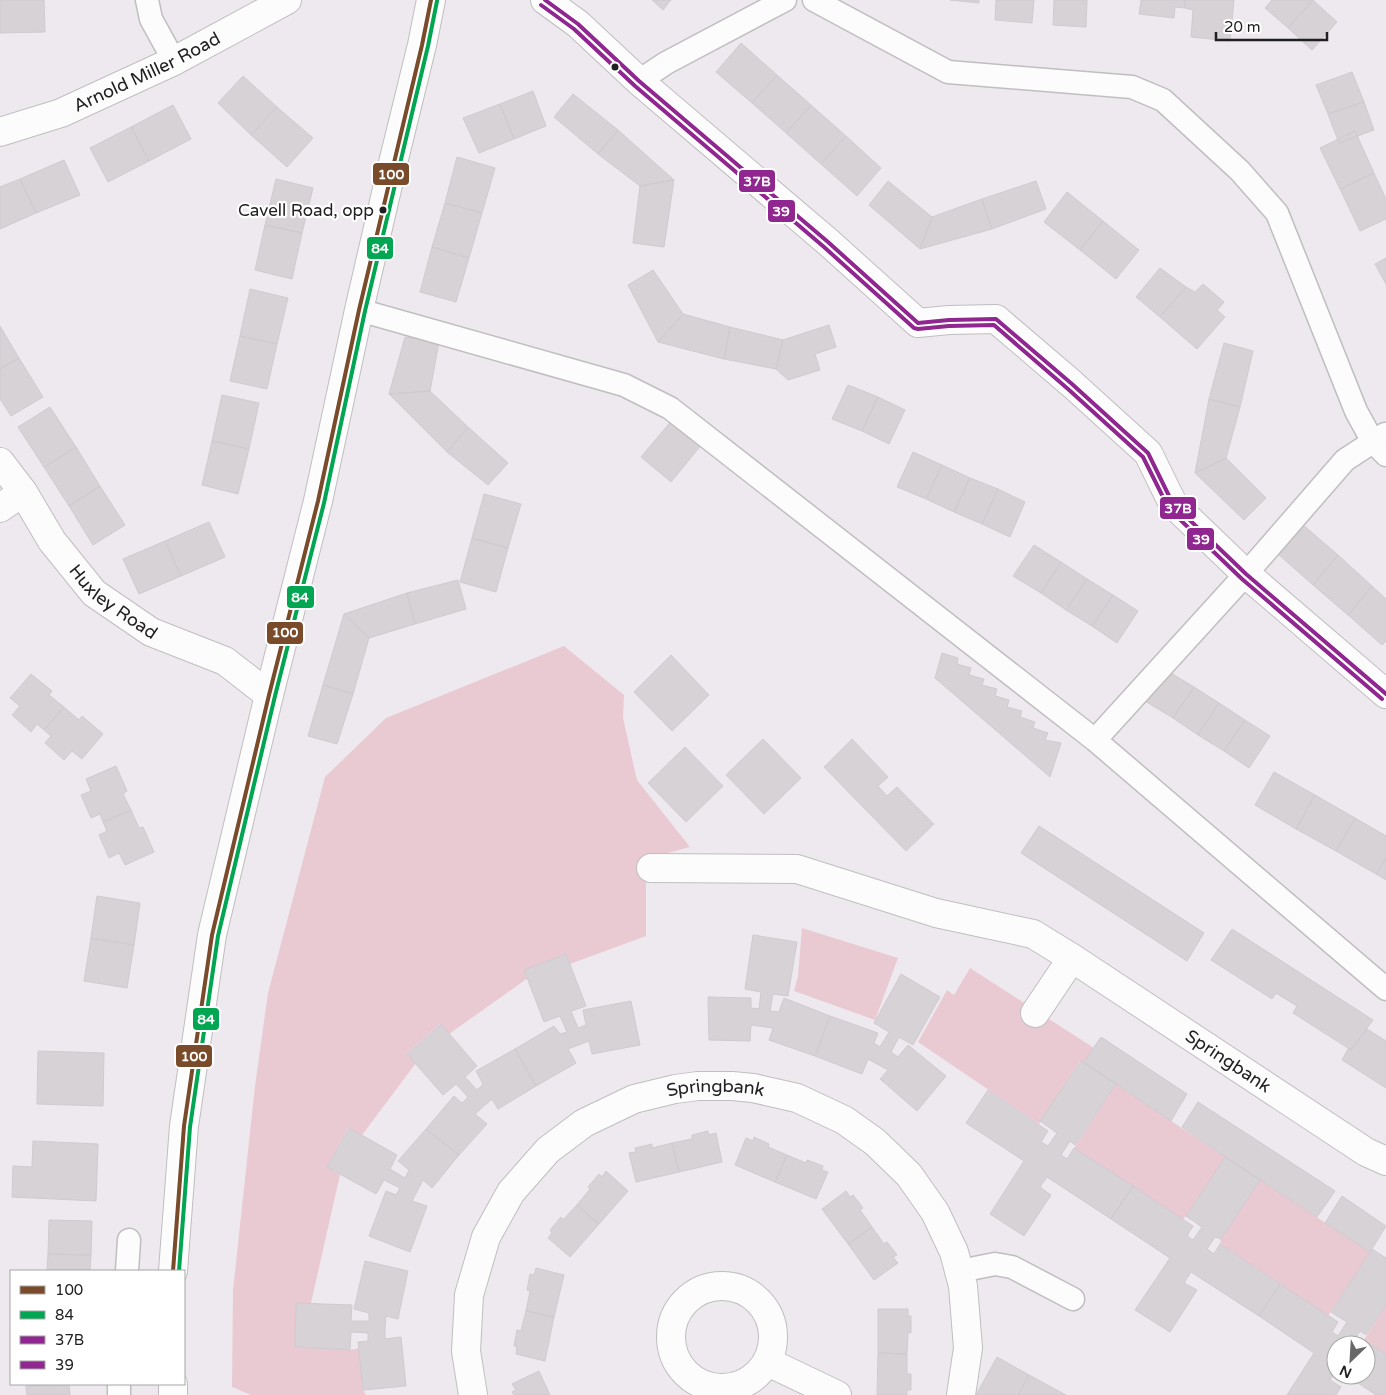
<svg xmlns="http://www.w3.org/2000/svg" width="1386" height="1395" font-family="'Varela Round',sans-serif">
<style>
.grass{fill:#eacad2}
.building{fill:#d6d2d6;stroke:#d0cad1}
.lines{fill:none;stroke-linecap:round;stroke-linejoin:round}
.service-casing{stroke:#c0bec0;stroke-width:25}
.minor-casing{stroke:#c0bec0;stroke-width:30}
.tertiary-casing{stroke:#c0bec0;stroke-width:30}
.service{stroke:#fcfcfc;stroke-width:22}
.minor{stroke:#fcfcfc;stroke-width:28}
.tertiary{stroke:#fcfcfc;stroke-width:28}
.bus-1-casing{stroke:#fff;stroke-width:8}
.bus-2-casing{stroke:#fff;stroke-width:8}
.bus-3-casing{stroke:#fff;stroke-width:8}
.bus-4-casing{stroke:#fff;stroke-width:8}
.bus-1{stroke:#7a4b2a;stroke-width:4}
.bus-2{stroke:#00a651;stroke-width:4}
.bus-3{stroke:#90268f;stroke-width:4}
.bus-4{stroke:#90268f;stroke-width:4}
.bus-dot{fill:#202020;stroke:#fff;stroke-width:2}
.labels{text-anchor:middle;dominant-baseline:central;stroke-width:4.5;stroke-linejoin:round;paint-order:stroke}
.bus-label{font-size:17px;fill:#202020;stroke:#fff;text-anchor:end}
.street-label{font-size:18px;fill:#202020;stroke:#fff}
.line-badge{stroke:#fff;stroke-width:2}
.badge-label{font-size:14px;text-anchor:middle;font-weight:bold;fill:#fff}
</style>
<rect width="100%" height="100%" fill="#eee9ee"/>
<path class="grass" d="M564 646 624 695 623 718 637 780 690 847 649 858 646 867V936L570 964 566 954 525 970 528 978 449 1034 440 1024 407 1053 416 1063 362 1135 348 1128 327 1167 340 1175 311 1303H296L295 1347 350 1350 359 1348 363 1390 366 1395H251L232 1387 233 1290 255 1086 268 993 325 777 386 718Z
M802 928 898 958 875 1020 794 991 798 976Z
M970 968 1094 1048 1084 1062 1080 1061 1039 1124 918 1042 947 990 954 995Z
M1116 1084 1225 1157 1183 1220 1074 1148Z
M1260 1180 1370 1252 1328 1316 1220 1244 1221 1239Z
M1386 1305V1354L1364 1340Z"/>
<path class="building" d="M0 0H44L45 32 0 33Z
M652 0H671L663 10Z
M950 0H979V3Z
M996 0H1034L1032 23 995 20Z
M1054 0H1087L1086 27 1053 25Z
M1141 0H1185V8L1175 7 1174 18 1139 14Z
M1185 0H1234L1230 41 1191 37 1193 10 1185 8Z
M1272 0H1313L1288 28 1265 8Z
M1313 0 1337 22 1312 50 1288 28Z
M741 43 777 75 752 103 716 72Z
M1352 72 1364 102 1328 114 1316 85Z
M777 75 811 105 786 133 752 103Z
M243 76 277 107 251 135 218 103Z
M533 91 546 126 514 139 500 104Z
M573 94 618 130 598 154 554 117Z
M1364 102 1374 130 1339 143 1328 114Z
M500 104 514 139 479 153 463 118Z
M173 105 191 139 149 161 131 127Z
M811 105 846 136 821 164 786 133Z
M277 107 313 138 287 167 251 135Z
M131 127 149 161 108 182 90 148Z
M618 130 674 180 640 186 598 154Z
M1355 131 1374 173 1340 189 1320 148Z
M846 136 881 168 857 196 821 164Z
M457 157 495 168 482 213 445 203Z
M64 160 80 195 36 213 20 179Z
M1374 173 1386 199V219L1360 231 1340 189Z
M20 179 36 213 0 229V187Z
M276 179 313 188 302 233 265 225Z
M674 180 664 247 633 243 640 186Z
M888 181 932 217 920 249 869 205Z
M1036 181 1046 209 992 229 982 199Z
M1067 192 1103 221 1080 250 1044 222Z
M982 199 992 229 920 249 932 217Z
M445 203 482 213 469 258 432 247Z
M1103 221 1139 250 1116 279 1080 250Z
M265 225 302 233 292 279 255 270Z
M432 247 469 258 456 302 420 292Z
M1386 258V284L1375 264Z
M1160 268 1186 287 1160 317 1136 297Z
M653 270 683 314 658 342 628 285Z
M1203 284 1224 302 1217 310 1225 317 1197 349 1160 317 1186 287 1195 292Z
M250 289 288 298 277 344 240 336Z
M683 314 730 327 724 359 658 342Z
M829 325 836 347 815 354 820 370 788 380 776 369 783 340Z
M0 326 19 358 0 369Z
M730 327 783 340 776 369 724 359Z
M240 336 277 344 267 389 230 381Z
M405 337 439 342 430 391 389 394Z
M1224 343 1253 351 1240 407 1209 399Z
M19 358 43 397 11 416 0 399V369Z
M848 385 878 397 862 431 832 419Z
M430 391 468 427 447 452 389 394Z
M222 395 259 403 249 449 212 441Z
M878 397 905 410 889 444 862 431Z
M1209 399 1240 407 1226 458 1195 473Z
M50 407 76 447 44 467 18 427Z
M673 419 702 444 671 482 641 457Z
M468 427 508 463 488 485 447 452Z
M212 441 249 449 238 494 202 485Z
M76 447 100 486 69 506 44 467Z
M913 452 942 465 926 499 897 487Z
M1226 458 1266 498 1244 520 1195 473Z
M942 465 970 478 954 512 926 499Z
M970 478 998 489 982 524 954 512Z
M100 486 125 525 93 545 69 506Z
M998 489 1025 502 1010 537 982 524Z
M484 494 521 504 508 548 472 538Z
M209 522 225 557 181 576 165 541Z
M1302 524 1338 555 1313 585 1277 553Z
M472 538 508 548 496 592 460 582Z
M165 541 181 576 139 594 123 559Z
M1034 545 1061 562 1041 593 1013 576Z
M1338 555 1372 586 1348 615 1313 585Z
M1061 562 1087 579 1066 610 1041 593Z
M1087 579 1113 595 1092 626 1066 610Z
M458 580 466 609 415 624 407 593Z
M1372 586 1386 599V641L1382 645 1348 615Z
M407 593 415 624 369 638 344 614Z
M1113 595 1138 611 1117 643 1092 626Z
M344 614 369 638 353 694 323 685Z
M942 653 958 658 957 664 971 668 969 675 984 679 982 685 997 689 995 696 1009 700 1007 707 1022 711 1020 717 1035 722 1033 728 1048 733 1045 740 1061 743 1050 777 935 678Z
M671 655 709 695 672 731 634 692Z
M1166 670 1194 687 1173 718 1145 701Z
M31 674 52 691 49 695 64 707 44 730 37 724 31 732 12 715 20 706 10 698Z
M323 685 353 694 337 744 308 736Z
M1194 687 1219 703 1198 735 1173 718Z
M1219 703 1245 720 1224 751 1198 735Z
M64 707 79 720 82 716 103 734 82 759 72 751 64 760 45 743 51 736 44 730Z
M1245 720 1270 736 1249 768 1224 751Z
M763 739 801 778 764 814 726 775Z
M852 739 888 777 878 786 887 796 897 787 934 824 906 851 824 767Z
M685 747 723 786 686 822 648 783Z
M116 766 127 791 123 794 131 810 103 822 100 814 91 818 81 795 91 791 86 779Z
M1274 772 1315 795 1296 829 1255 805Z
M1315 795 1355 818 1336 851 1296 829Z
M131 810 139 828 143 827 154 852 125 865 119 853 109 858 99 835 107 831 103 822Z
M1355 818 1386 836V857L1376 874 1336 851Z
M1039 826 1204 933 1187 961 1021 853Z
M1386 857V880L1376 874Z
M97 896 140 903 134 945 91 938Z
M1232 929 1373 1020 1351 1050 1293 1013 1297 1006 1276 993 1272 999 1211 960Z
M753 935 797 942 788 996 773 994 770 1011 779 1012 784 998 830 1016 815 1056 769 1040 773 1028 751 1025 750 1041 709 1040 708 997 751 998V1008L759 1009 761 992 745 989Z
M91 938 134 945 127 988 84 981Z
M566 954 586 1006 571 1011 578 1028 586 1025 583 1010 631 1001 640 1045 592 1054 589 1041 568 1049 576 1063 536 1086 515 1049 554 1026 560 1034 567 1032 560 1016 544 1022 524 970Z
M901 974 940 997 913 1045 899 1037 891 1052 898 1057 908 1045 946 1076 917 1111 880 1079 888 1070 868 1059 862 1074 815 1056 830 1016 878 1033 874 1043 880 1047 889 1032 874 1023Z
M441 1024 477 1066 465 1077 477 1090 483 1084 476 1071 515 1049 536 1086 498 1109 492 1099 475 1114 487 1124 459 1155 426 1129 454 1096 462 1103 468 1097 456 1084 443 1095 407 1054Z
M1367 1029 1386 1041V1088L1342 1060 1348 1049 1351 1050Z
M1101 1037 1187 1094 1171 1121 1084 1062Z
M38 1051 104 1053 103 1106 37 1104Z
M1081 1061 1116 1084 1075 1145 1070 1141 1061 1155 1067 1159 1074 1148 1133 1186 1111 1219 1047 1177 1040 1187 1051 1195 1024 1236 990 1214 1024 1161 966 1123 988 1090 1048 1131 1041 1142 1048 1146 1057 1133 1040 1121Z
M1198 1102 1335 1191 1317 1217 1225 1157 1182 1127Z
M349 1128 397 1155 390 1169 405 1178 409 1170 398 1161 426 1129 459 1155 432 1188 423 1180 412 1201 427 1206 410 1252 369 1236 386 1191 396 1195 400 1188 384 1180 376 1194 327 1167Z
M708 1131 709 1135 716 1133 722 1162 679 1172 672 1143 692 1139V1135Z
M754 1137 769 1144 768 1147 787 1155 775 1182 735 1165 746 1138 753 1141Z
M33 1141 98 1144 96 1201 12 1197 13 1166 32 1167Z
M672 1143 679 1172 636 1182 629 1153 636 1152 635 1148 652 1144V1148Z
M787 1155 806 1163 807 1160 823 1166 822 1170 828 1172 816 1199 775 1182Z
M1225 1157 1260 1180 1221 1239 1215 1237 1207 1249 1214 1254 1220 1244 1280 1284 1259 1316 1191 1272 1184 1283 1197 1290 1170 1332 1135 1310 1170 1258 1111 1219 1133 1186 1193 1226 1187 1236 1193 1240 1202 1227 1186 1216Z
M606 1171 628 1191 599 1224 577 1205 590 1189 588 1187 599 1174 602 1177Z
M846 1191 850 1197 853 1195 863 1208 860 1210 872 1227 848 1244 822 1209Z
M1342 1196 1386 1226 1370 1252 1325 1223Z
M577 1205 599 1224 570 1257 548 1238 552 1233 550 1230 561 1217 563 1220Z
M49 1220 92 1221 91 1255 48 1254Z
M872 1227 884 1244 887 1242 897 1255 893 1257 898 1263 874 1280 848 1244Z
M1372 1249 1386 1258V1305L1366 1335 1360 1331 1351 1345H1336V1370L1330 1380 1341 1387 1336 1395H1287L1314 1353 1259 1316 1280 1284 1338 1322 1332 1332 1338 1336 1347 1322 1331 1312Z
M48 1254 91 1255 90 1271H47Z
M365 1261 408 1271 398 1319 386 1316 385 1328V1339L401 1337 406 1386 363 1390 358 1342 368 1341V1333L351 1332 350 1350 295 1347 296 1303 352 1305 351 1321H369V1313L354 1309Z
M536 1268 564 1275 554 1317 526 1311 530 1291 527 1290 530 1274 534 1275Z
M878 1309H908V1316H911V1333L908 1332 907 1354 878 1353Z
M526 1311 554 1317 545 1361 516 1354 517 1347 514 1346 517 1330 521 1331Z
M1364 1340 1386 1354V1395H1376L1346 1375H1366V1345H1360Z
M878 1353 907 1354V1374H911V1390H907V1395H877Z
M997 1357 1029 1375 1018 1395H976Z
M539 1371 550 1395H514L512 1392 516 1390 512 1384Z
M1029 1375 1066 1395H1018Z
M69 1384 70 1395H27L26 1386Z"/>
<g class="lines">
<defs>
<path id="service" d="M147 0 151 19 174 61
M814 0 948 72 1132 87 1163 100 1240 171 1277 213 1356 411 1373 442 1386 455
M639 81 666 63 785 0
M359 310 624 385 670 408 1095 740 1386 989
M1095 740 1246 574 1345 460 1385 434
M127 1271 129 1240
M960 1271 995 1264 1012 1267 1073 1299
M119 1395V1384"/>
<g id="minor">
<path id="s1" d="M0 132 61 113 174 61 287 0"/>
<path id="s2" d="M0 462 23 492 52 541 94 593 151 632 225 661 269 695"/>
<path d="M0 508 23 492"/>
<path id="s3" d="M651 868 797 869 936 913 1033 934 1072 958 1366 1152 1386 1161"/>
<path d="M1035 1013 1072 958"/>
<circle cx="722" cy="1337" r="51"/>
<path d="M768 1362 837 1395"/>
<path id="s4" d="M473 1395 466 1351 469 1295 486 1237 511 1192 548 1150 584 1123 634 1099 675 1089 698 1086H732L753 1088 797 1098 844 1120 875 1142 909 1175 935 1212 954 1252 963 1286 968 1348 961 1395"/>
</g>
<path id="tertiary" d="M545 0 578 24 639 81 828 242 918 323 949 320 996 319 1072 384 1148 453 1173 504 1246 574 1386 694
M173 1271 184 1126 212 935 269 695 318 501 359 310 393 163 422 45 431 0
M173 1395V1384"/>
</defs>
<use href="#service" class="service-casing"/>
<use href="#minor" class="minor-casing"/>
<use href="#tertiary" class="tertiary-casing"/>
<use href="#service" class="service"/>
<use href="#minor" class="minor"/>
<use href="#tertiary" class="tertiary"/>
<defs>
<path id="bus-1" d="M173 1271 184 1126 212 935 269 695 318 501 359 310 422 45 431 0"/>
<path id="bus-2" d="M179 1271 190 1127 218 936 275 696 324 503 365 311 428 46 437 1"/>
<path id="bus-3" d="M545 0 578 24 639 81 828 242 918 323 949 320 996 319 1072 384 1148 453 1173 504 1246 574 1386 694"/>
<path id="bus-4" d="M541 5 574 29 635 86 824 247 914 328 918 329 949 326 994 325 1068 389 1143 457 1169 509 1242 579 1382 699"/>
</defs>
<use href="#bus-1" class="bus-1-casing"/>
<use href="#bus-2" class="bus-2-casing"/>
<use href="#bus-3" class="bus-3-casing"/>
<use href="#bus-4" class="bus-4-casing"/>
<use href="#bus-1" class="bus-1"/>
<use href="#bus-2" class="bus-2"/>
<use href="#bus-3" class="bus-3"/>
<use href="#bus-4" class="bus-4"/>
</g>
<g class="bus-dot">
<circle cx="615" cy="67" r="4.5"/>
<circle cx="383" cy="210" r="4.5"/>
</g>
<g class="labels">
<g class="bus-label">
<text x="374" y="210">Cavell Road, opp</text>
</g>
<g class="street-label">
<text stroke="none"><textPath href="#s1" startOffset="159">Arnold Miller Road</textPath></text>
<text stroke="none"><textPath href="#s2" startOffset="182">Huxley Road</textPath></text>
<text stroke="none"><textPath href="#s3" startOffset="624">Springbank</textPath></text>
<text stroke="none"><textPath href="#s4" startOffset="452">Springbank</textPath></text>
</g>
</g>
<g class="line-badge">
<rect x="372" y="162" width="38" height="24" rx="5" fill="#7a4b2a"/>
<rect x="738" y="169" width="38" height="24" rx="5" fill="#90268f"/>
<rect x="767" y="199" width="29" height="24" rx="5" fill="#90268f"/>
<rect x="366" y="236" width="28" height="24" rx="5" fill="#00a651"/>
<rect x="1159" y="496" width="38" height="24" rx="5" fill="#90268f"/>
<rect x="1186" y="527" width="29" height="24" rx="5" fill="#90268f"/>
<rect x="286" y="585" width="29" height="24" rx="5" fill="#00a651"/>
<rect x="266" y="621" width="38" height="24" rx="5" fill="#7a4b2a"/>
<rect x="192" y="1007" width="28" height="24" rx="5" fill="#00a651"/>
<rect x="175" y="1044" width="38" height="24" rx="5" fill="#7a4b2a"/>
</g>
<g class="badge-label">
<text x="391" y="179">100</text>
<text x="757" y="186">37B</text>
<text x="781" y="216">39</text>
<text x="380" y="253">84</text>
<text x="1178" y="513">37B</text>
<text x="1201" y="544">39</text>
<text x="300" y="602">84</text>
<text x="285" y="637">100</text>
<text x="206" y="1024">84</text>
<text x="194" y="1061">100</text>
</g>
<rect x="10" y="1270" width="175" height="115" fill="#ffffff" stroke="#a6a6a6"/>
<rect x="20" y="1286" width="25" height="8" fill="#7a4b2a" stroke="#a6a6a6"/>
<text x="55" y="1295" font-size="15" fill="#202020">100</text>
<rect x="20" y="1311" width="25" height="8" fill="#00a651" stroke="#a6a6a6"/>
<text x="55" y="1320" font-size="15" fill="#202020">84</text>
<rect x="20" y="1336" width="25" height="8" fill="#90268f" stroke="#a6a6a6"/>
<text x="55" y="1345" font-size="15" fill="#202020">37B</text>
<rect x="20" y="1361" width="25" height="8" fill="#90268f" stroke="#a6a6a6"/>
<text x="55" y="1370" font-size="15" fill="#202020">39</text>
<g transform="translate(1351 1360) rotate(205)"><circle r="24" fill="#ffffff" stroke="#a6a6a6"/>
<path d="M0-4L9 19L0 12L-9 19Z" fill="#686668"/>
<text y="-8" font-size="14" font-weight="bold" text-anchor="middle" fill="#202020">N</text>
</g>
<path d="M1216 32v8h111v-8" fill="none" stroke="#202020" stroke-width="2.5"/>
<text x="1224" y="32" font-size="15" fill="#202020" stroke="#ffffff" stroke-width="4" paint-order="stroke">20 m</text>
</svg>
